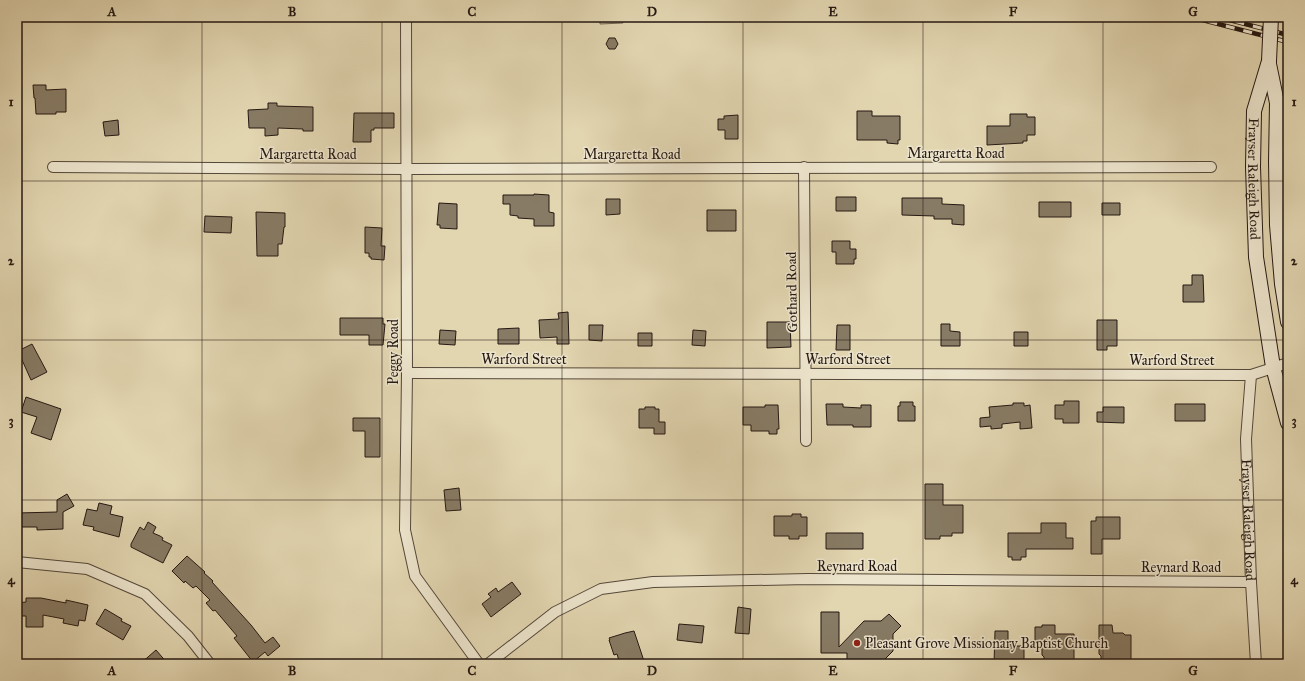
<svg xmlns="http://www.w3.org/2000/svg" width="1305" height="681" font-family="'IM FELL Great Primer',serif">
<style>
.green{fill:#c2b696;stroke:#746754}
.building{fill:#877b65;stroke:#251812}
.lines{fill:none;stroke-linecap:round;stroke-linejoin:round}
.minor-casing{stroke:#54483a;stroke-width:12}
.secondary-casing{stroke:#251812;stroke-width:16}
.minor{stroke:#ece4cc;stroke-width:10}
.secondary{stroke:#ece4cc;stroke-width:14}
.rail-casing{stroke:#251812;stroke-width:4.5}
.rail{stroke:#ece4cc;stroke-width:3;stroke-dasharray:9;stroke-linecap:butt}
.secondary-bridge-casing{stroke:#251812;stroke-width:16;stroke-linecap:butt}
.secondary-bridge{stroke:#ece4cc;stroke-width:14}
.grid{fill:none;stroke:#251812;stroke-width:1;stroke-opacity:0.55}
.poi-dot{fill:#8f2418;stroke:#ece4cc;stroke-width:1.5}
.labels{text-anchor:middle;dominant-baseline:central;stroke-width:3;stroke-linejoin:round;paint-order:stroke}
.street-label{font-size:14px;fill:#251812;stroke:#ece4cc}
.poi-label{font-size:14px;fill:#251812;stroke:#ece4cc;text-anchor:start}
.neatline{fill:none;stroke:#251812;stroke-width:1.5}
.grid-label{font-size:13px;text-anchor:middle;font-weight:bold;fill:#251812}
</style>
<rect width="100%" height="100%" fill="#e2d6b1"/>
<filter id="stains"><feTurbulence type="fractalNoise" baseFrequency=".005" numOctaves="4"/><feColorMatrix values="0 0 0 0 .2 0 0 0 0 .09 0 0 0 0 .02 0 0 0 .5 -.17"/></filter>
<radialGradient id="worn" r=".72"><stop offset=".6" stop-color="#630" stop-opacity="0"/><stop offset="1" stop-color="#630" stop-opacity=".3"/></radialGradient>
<path class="green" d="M600 17H623V23L600 24Z"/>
<path class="building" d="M609 38H615L618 44 615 49H609L606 44Z
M33 85H46V90L66 89V112H56V114H36L35 98H34Z
M268 103H277V106L313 107V131H303V129L278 128V135L265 136V128H249L248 110 268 109Z
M857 111H872V116H900V140H898V144L887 143V140H857Z
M354 113H394V128H374V130H371V142H353Z
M1010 114H1027V117H1035V135H1027V141H1023V143L987 145V126H1010Z
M738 115V139H725V130H718V119H724V116Z
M118 120 119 135 105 136 103 122Z
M534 194 549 195V212L554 213V226H534V219L518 218V216L510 215V204H503V195H534Z
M836 197H856V211H836Z
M902 198H942V204L964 205V225L952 224V219H934V216L902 215Z
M606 199H620V214L606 215Z
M1039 202H1071V217H1039Z
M439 203 457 204V229L440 228V225H437Z
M1102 203H1120V215H1102Z
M707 210H736V231H707Z
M256 212 285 213V227H284L282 244H278V256H257Z
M205 216 232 217 231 233 204 232Z
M365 227 382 228 381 246H385L384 260 371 259V257H369V253H365Z
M832 241H850V249H856V259H854V264H836V252H832Z
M1192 275H1203L1204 302H1183V285H1192Z
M568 312 569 344H557V337L540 338 539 320 559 319 558 313Z
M340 318H383V324H385L383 345H369V335H340Z
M1097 320H1117V346H1107V350H1097Z
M767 322H790L791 347 767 348Z
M941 324H950V331L960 332V346H941Z
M589 325H603L602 341 589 340Z
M837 325H850V350H836Z
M519 328V344H498V329Z
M440 330 456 331 455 345 439 344Z
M693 330 706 331 705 346 692 345Z
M1014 332H1028V346H1014Z
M638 333H652V346H638Z
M32 344 47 372 31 380 18 351Z
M26 397 61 409 51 440 31 433 37 417 21 412Z
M1064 401H1079V423H1063V419H1055V405H1064Z
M900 402H913V406H915V421H898V406H900Z
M1013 403H1024V406L1030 405 1032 428 1020 429V422L1002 424V428L991 429V426L980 427V418L990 417 989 407 1013 405Z
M826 404H843V407L861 408V405H871V427H853V425H827Z
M1175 404H1205V421H1175Z
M765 405H778L779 429H777V434H769V431H751V425H743V407H765Z
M645 407H655V409H659V422H665V434H654V428H639V409H645Z
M1103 407H1124V423L1097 422V412H1103Z
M353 418H380V457H365V431H353Z
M925 484H943V505H963V533H952V536H940V539H925Z
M459 488 461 510 446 511 444 490Z
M67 494 74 506 63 512V529L37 530V527H17V513L57 512V500Z
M99 503 112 506 110 514 123 517 119 537 93 530 94 527 83 525 87 509 97 511Z
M792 514H801V517H807V536H799V539H789V536H774V516H792Z
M1096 517H1120V539H1102V554H1091V521H1096Z
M148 522 156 527 153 533 160 536 163 538 162 540 172 545 163 563 131 547V544L140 527 144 530Z
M1041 523H1066V538H1073V549H1026V557H1021V560H1012V557H1008V533H1041Z
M826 533H863V549H826Z
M187 556 205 572 204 573 213 581 212 582 251 625 265 643 273 637 280 646 268 656 265 652 253 662 234 638 237 636 215 610 213 611 206 603 210 600 196 586 193 588 185 581 184 583 172 571Z
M512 582 521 594 491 617 482 604 491 597 488 594 496 588 498 592Z
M26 598H41L66 603V600L88 605 85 621 79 620 78 626 63 623 64 619 43 615V627H26V616H17V603L26 602Z
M738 607 751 609 749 634 735 633Z
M105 609 122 619 121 621 131 626 123 640 96 624Z
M821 612H839V647L864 621H881L889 614 901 626 893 634V651L880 664H847V653H821Z
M679 624 704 626 702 643 677 640Z
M1042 625H1055V634H1074V664H1044V657L1042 655V642H1035V627H1042Z
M1099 625H1112L1113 633H1123L1125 635H1131V663H1101V656L1099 654Z
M634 631 645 664H632L631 661 620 664 617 654 614 655 609 640H610L609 638 625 633Z
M995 631H1008V644H1014V646H1024V664H994Z
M156 650 168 664H140Z"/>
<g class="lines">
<defs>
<g id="minor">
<path d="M406 17 407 373 405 530 415 576 479 664"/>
<path d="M53 167 407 169 1211 167"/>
<path d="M804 167 806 441"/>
<path d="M407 373 1251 375 1288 363"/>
<path id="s1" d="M1251 375 1246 439 1251 582 1256 664"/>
<path d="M17 562 87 569 145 594 188 636 210 664"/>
<path d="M488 664 555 612 601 589 653 582 808 579 1251 582"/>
</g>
<g id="secondary">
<path id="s2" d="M1269 61 1254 111 1253 167 1256 257 1273 367 1288 423"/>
<path d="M1269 64 1277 103 1276 161 1277 225 1282 284 1288 322"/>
</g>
</defs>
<use href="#minor" class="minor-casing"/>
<use href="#secondary" class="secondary-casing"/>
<use href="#minor" class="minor"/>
<use href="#secondary" class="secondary"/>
<defs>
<path id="rail" d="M1191 17 1288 42
M1218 17 1288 35"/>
</defs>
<use href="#rail" class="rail-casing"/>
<use href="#rail" class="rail"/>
<defs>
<path id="secondary-bridge" d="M1269 61 1271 17"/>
</defs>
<use href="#secondary-bridge" class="secondary-bridge-casing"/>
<use href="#secondary-bridge" class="secondary-bridge"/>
</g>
<path class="grid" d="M202 17V664M382 17V664M562 17V664M743 17V664M923 17V664M1103 17V664M17 181H1288M17 340H1288M17 500H1288"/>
<circle class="poi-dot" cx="857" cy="643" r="4"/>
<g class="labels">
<g class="street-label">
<text x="956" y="153">Margaretta Road</text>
<text x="308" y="154">Margaretta Road</text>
<text x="632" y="154">Margaretta Road</text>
<text stroke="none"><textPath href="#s2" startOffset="120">Frayser Raleigh Road</textPath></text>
<text transform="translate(792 292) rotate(-91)">Gothard Road</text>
<text transform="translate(393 352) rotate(-90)">Peggy Road</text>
<text x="524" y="359">Warford Street</text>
<text x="848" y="359">Warford Street</text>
<text x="1172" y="360">Warford Street</text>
<text stroke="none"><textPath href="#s1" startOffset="145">Frayser Raleigh Road</textPath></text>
<text x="857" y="566">Reynard Road</text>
<text x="1181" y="567">Reynard Road</text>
</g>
<g class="poi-label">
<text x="865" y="643">Pleasant Grove Missionary Baptist Church</text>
</g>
</g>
<rect width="1305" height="681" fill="none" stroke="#e2d6b1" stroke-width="44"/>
<rect x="22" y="22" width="1261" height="637" class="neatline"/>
<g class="grid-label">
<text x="112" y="16">A</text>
<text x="292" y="16">B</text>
<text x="472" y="16">C</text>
<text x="652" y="16">D</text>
<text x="833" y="16">E</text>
<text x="1013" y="16">F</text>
<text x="1193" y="16">G</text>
<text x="11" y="106">1</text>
<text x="1294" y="106">1</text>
<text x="11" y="265">2</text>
<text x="1294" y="265">2</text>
<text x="11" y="425">3</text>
<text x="1294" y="425">3</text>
<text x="11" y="584">4</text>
<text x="1294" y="584">4</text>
<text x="112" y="675">A</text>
<text x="292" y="675">B</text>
<text x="472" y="675">C</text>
<text x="652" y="675">D</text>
<text x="833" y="675">E</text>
<text x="1013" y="675">F</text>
<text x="1193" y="675">G</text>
</g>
<rect width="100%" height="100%" filter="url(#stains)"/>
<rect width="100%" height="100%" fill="url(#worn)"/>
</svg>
